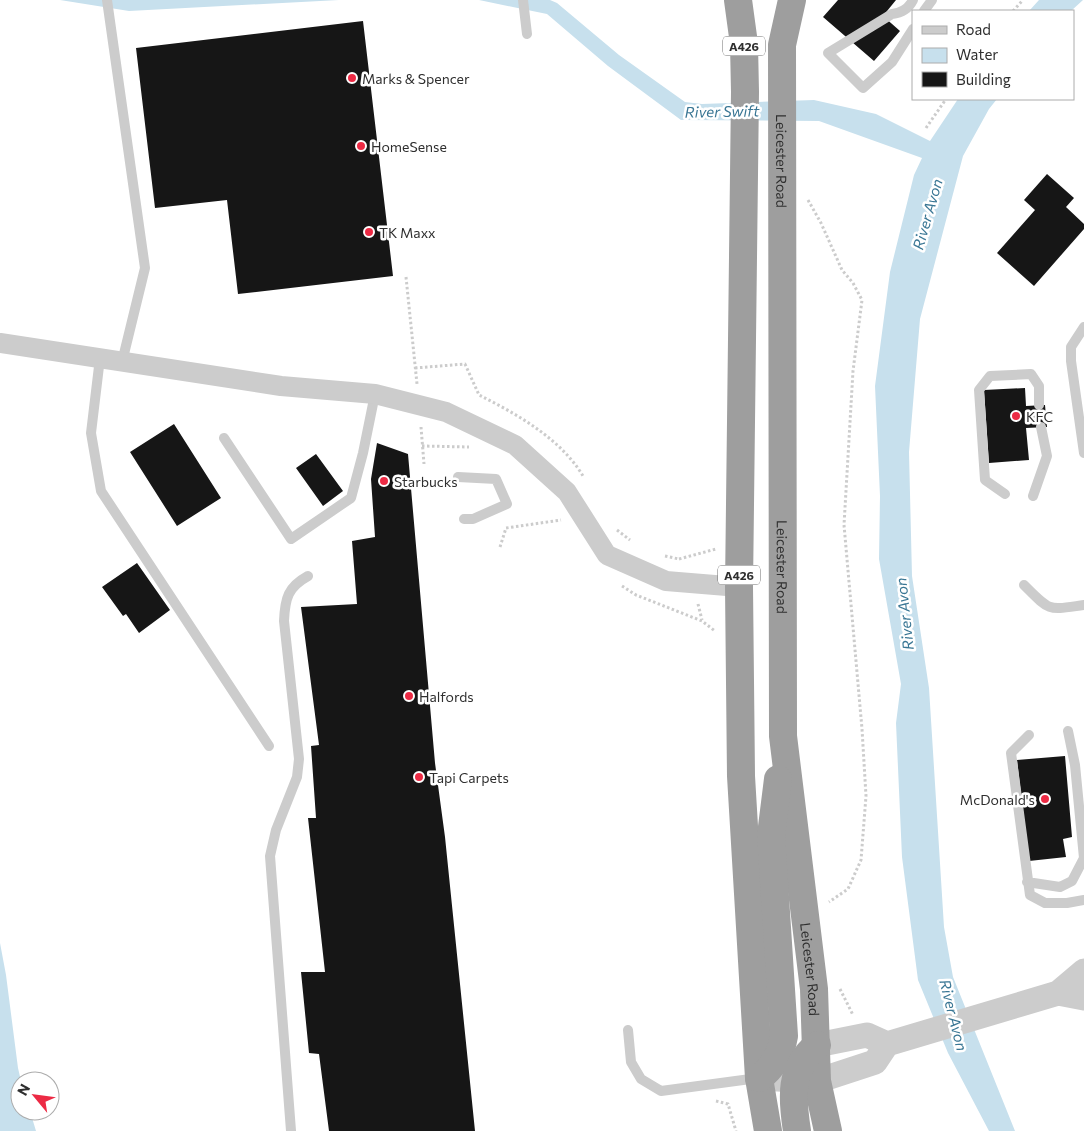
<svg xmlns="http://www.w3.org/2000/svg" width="1084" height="1131" font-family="Commissioner,sans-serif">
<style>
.water{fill:#c7e0ed}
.building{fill:#161616}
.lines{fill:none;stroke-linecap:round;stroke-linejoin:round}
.path{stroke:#ccc;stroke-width:3;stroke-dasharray:2.5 2.5;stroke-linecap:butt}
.service{stroke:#ccc;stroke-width:10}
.minor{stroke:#ccc;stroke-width:20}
.tertiary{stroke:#ccc;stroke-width:25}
.trunk{stroke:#9e9e9e;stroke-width:28}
.poi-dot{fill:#ec2a44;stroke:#fff;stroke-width:2}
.labels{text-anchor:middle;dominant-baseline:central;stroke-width:5;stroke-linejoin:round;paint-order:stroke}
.shield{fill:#fff;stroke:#6d6d6d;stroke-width:1}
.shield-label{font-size:12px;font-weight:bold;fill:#2f2f2f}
.poi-label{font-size:14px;fill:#2f2f2f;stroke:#fff;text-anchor:start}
.street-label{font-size:14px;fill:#2f2f2f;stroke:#fff}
.water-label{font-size:15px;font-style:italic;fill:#397694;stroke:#fff}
</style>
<rect width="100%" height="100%" fill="#fff"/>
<path class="water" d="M60 0H339L129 11Z
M479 0H550L557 3 619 55 685 102 702 104 814 100 876 114 930 141 958 99H997L989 109 963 156 920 319 909 452 912 576 929 688 944 927 953 977 1015 1131H989L948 1053 918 980 902 857 896 723 901 684 879 559 880 496 875 386 890 272 914 175 922 158 819 121 681 120 608 66 547 14Z
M1039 0H1083L1071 11H1029Z
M0 943 6 975 18 1068 21 1081H20V1111H30L36 1131H0Z"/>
<path class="building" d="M838 0H896L883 16 900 31 874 61 823 17Z
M363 21 393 276 238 294 227 200 155 208 136 48Z
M1047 174 1074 198 1066 207 1084 224V229L1034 286 997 253 1035 210 1024 200Z
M1025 388 1026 406 1045 405 1047 427 1026 428 1029 460 989 463 984 390Z
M174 424 221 498 177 526 130 452Z
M377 443 408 454 435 763 445 837 475 1131H329L319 1054 309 1053 301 972H325L308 818H316L311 746 319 745 301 607 357 604 352 541 375 537 371 479Z
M316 454 343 491 323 506 296 468Z
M137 563 170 610 139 633 126 614 123 616 102 587Z
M1065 756 1072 837 1063 839 1066 857 1029 861 1017 760Z"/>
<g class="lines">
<path class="path" d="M1013 11 1023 0
M926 128 946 99
M808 200 821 223 842 270 853 283 862 300 853 371 844 525 862 729 866 796 861 860 848 889 829 902
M406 277 417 384
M415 368 465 364 479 395C517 414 561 439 583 476
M421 427 424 464
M422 446 469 447
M617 530 630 540
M500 547 506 528 561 520
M665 556 679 559
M679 559 716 549
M622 586 636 595 702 621 715 631
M698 604 702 620
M840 989 853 1015
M716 1101 728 1104 736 1131"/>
<path class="service" d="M107 0 145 268 122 362
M523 0 527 34
M924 11 932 0
M913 29 892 62 863 88 828 53 892 14C901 13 909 8 913 0
M1084 327 1071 347V361L1084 453
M100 358 91 433 101 491 269 746
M224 438 291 539 351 498 363 453 375 394
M458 477 496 479 507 504 473 519H464
M1005 494 985 480 979 390 990 376 1031 374 1039 386V405
M1033 496 1047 456 1041 427
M1024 585C1051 612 1047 610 1084 605
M1029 735 1011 753 1030 895 1045 903H1067L1084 900
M1027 882 1060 887 1072 881 1084 858 1075 765 1068 731
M628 1030 631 1062 641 1079 661 1091 758 1078
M291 1131 270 856 276 830 297 777 299 759 284 621C285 598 288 587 308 576"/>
<path class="minor" d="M0 343 281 386 375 394 446 412 515 445 567 492 607 555 666 581 739 587"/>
<path class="tertiary" d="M1058 993 1084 998
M817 1045 867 1035 887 1044 1058 993 1084 971
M759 1078 817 1081 875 1062 887 1044"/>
<g class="trunk">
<path d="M738 0 744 44 745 92 739 587 741 776 759 1078 768 1131"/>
<path id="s1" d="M792 0 782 45 783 736 814 989 817 1081 828 1131"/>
<path d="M759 1078C774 1067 781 1054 784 1036L771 835 778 779"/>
<path d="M797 1131C792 1099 789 1068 817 1045"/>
</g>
</g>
<g class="poi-dot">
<circle cx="352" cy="78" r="5"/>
<circle cx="361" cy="146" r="5"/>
<circle cx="369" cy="232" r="5"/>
<circle cx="1016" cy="416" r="5"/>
<circle cx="384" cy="481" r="5"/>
<circle cx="409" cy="696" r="5"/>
<circle cx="419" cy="777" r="5"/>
<circle cx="1045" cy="799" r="5"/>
</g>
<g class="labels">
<g class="shield">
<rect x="723" y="36.5" width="42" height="19" rx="4"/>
<rect x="718" y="565.5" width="42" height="19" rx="4"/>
</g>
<g class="shield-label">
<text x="744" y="46">A426</text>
<text x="739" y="575">A426</text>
</g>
<g class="poi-label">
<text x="362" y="78">Marks &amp; Spencer</text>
<text x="371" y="146">HomeSense</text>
<text x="379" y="232">TK Maxx</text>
<text x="1026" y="416">KFC</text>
<text x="394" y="481">Starbucks</text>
<text x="419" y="696">Halfords</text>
<text x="429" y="777">Tapi Carpets</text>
<text x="1035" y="799" text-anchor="end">McDonald's</text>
</g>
<g class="street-label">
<text stroke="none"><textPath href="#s1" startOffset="162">Leicester Road</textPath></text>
<text stroke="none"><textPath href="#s1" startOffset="568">Leicester Road</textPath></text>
<text stroke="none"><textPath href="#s1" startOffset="972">Leicester Road</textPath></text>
</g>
<g class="water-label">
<text transform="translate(722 111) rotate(-1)">River Swift</text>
<text transform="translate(927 214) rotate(-74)">River Avon</text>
<text transform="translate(904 614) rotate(-96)">River Avon</text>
<text transform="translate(954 1015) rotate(76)">River Avon</text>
</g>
</g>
<rect x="912" y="10" width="162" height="90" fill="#ffffff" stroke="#acacac"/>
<rect x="922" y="26" width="25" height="8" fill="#cccccc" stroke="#acacac"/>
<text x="956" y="35" font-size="15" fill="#2f2f2f">Road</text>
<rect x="922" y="48" width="25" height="15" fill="#c7e0ed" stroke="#acacac"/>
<text x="956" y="60" font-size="15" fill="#2f2f2f">Water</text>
<rect x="922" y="72" width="25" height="15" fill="#161616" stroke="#acacac"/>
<text x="956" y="85" font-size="15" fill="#2f2f2f">Building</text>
<g transform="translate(35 1096) rotate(299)"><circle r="24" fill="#ffffff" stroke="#acacac"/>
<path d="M0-4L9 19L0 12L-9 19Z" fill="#ec2a44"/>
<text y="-8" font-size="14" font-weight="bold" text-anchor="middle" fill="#2f2f2f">N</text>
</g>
</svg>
